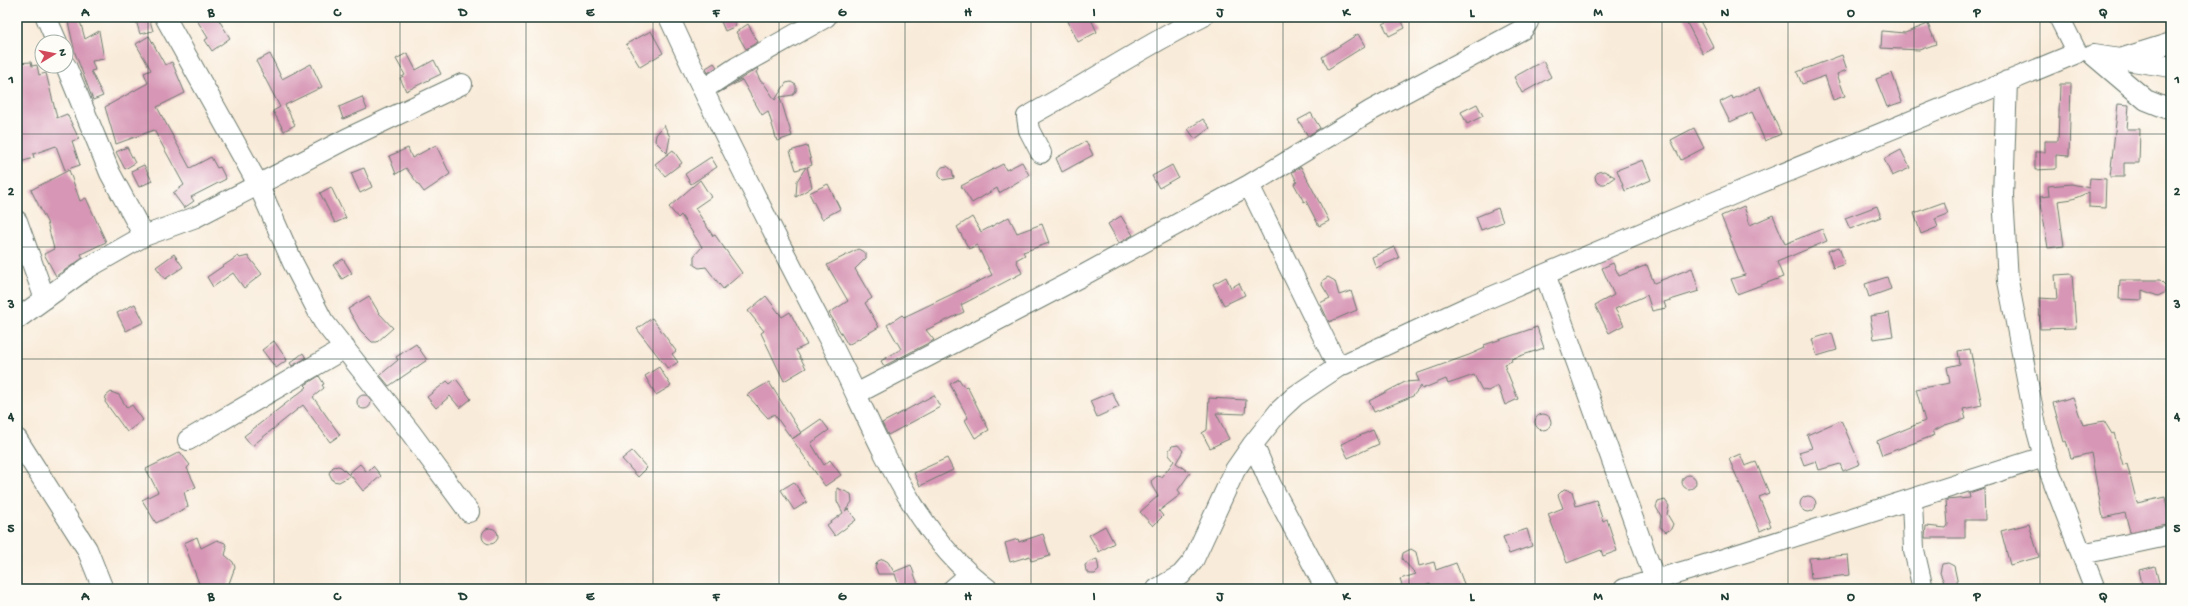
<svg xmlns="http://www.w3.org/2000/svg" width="2188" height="606" font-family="'Gochi Hand',sans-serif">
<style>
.building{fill:#d796b5}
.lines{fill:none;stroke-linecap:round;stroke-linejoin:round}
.minor-casing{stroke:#6b7a6e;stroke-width:22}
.minor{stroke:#fff;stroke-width:20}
.grid{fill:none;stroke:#1f3d34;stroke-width:1;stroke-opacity:0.55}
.neatline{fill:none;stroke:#1f3d34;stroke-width:1.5}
.grid-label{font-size:13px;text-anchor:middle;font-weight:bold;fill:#1f3d34}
</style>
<rect width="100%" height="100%" fill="#fdfcf7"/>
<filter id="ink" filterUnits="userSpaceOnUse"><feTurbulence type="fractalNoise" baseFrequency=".025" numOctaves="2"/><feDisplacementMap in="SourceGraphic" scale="8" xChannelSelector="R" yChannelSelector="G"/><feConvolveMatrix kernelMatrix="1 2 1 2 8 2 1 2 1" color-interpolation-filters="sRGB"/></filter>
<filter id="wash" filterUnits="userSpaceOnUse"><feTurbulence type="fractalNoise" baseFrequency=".012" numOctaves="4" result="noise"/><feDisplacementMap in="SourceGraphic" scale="16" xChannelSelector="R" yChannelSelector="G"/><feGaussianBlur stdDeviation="0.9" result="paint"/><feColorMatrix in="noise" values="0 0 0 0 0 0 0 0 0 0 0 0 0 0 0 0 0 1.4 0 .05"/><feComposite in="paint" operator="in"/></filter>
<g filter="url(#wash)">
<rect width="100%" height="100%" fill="#f9ebd9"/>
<g id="blocks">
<path class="building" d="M67 17H79L85 39 99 31 104 59 92 61 95 70 91 71 103 96 93 100 75 53Z
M135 17H149L153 31 140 34Z
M195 17H217L230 38 212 51 205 40 208 38Z
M719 17H732L736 26 725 31Z
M1066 17H1090L1097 32 1078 42Z
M1397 17H1400L1405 28 1389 36 1383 24Z
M1684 17H1698L1714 48 1703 54Z
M748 24 758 42 746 49 736 32Z
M1928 24 1936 44 1919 50 1881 48 1882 31 1905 33Z
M651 31 663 53 640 67 626 44Z
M1358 34 1365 46 1328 69 1322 57Z
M149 36 165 65 172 62 185 93 157 107 190 168 211 157 217 168 220 167 226 179 191 197 194 201 184 208 173 193 184 185 154 130 116 144 105 107 148 83 144 73 151 70 136 44Z
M407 53 416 70 434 60 441 74 406 91 400 78 405 75 396 59Z
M270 54 282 79 311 64 322 87 285 105 295 125 284 131 273 111 280 107 256 61Z
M1842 55 1847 70 1837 74 1845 96 1833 100 1825 76 1802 84 1797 72Z
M1543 61 1551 77 1522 93 1514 77Z
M31 62 32 66 37 65 39 75 46 73 57 118 67 114 79 139 72 141 80 165 65 170 56 146 33 154 34 158 20 162 17 148V63Z
M714 63 717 67 708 73 706 68Z
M758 68 759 70 756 72 761 82H763L775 100 786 83 791 82 796 85V91L793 95 780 97 792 136 777 141 768 111 762 115 742 80 718 93Z
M1892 73 1902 102 1887 107 1876 79Z
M2060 84H2071L2069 156 2056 155V169L2035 170V152H2045V141H2058Z
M1760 87 1781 134 1765 141 1752 112 1730 122 1720 102 1732 96 1733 99Z
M362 97 367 109 343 119 339 107Z
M1477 104 1483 116 1467 124 1461 112Z
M2118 104 2129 105 2127 129H2140L2139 163H2124V177H2110Z
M1311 113 1320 128 1308 136 1298 120Z
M1203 119 1210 128 1195 139 1188 129Z
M664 125 670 137 667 153 655 141 656 135Z
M1694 128 1704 148 1681 160 1671 140Z
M1086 141 1093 155 1062 172 1056 158Z
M436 145 450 174 436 184 424 192 406 168 396 174 389 156 408 148 412 158Z
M807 146 812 165 807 167 812 187 796 197 797 181 806 167 796 170 790 151Z
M127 147 135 163 125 169 116 152Z
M673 150 682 163 665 176 655 164Z
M1901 150 1910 168 1892 176 1884 159Z
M711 157 717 167 691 184 685 174Z
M1643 160 1651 180 1625 191 1617 170Z
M1022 162 1029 175 999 193 997 188 972 203 961 186 1003 164 1006 170Z
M144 165 152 181 139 187 131 171Z
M1172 165 1178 177 1159 188 1152 176Z
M947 166 952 170 954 178 943 180 939 176V171L942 167Z
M1301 167 1329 221 1319 226 1306 201 1304 202 1294 184 1297 182 1292 172Z
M364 168 372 187 360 193 351 173Z
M69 170 80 201 86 198 106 242 81 254 83 258 56 276 44 254 54 249 47 222 31 190Z
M1604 171 1615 177 1605 184H1599L1596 181 1595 176 1598 172Z
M2090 178 2106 179 2105 208 2089 207V192L2073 199 2058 201 2064 246 2048 248 2040 197 2049 196 2048 186 2072 184 2089 188Z
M700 180 711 197 695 208 713 236 715 235 742 273 723 289 706 267 699 268 694 265V256L702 247 681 215 678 218 669 207Z
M828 184 840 209 822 219 809 193Z
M331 187 346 218 335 223 320 193Z
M1944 202 1948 214 1935 219 1938 227 1921 234 1914 213Z
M1744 206 1750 225 1773 215 1785 244 1822 229 1827 241 1777 262 1783 277 1737 294 1731 279 1745 275 1721 216Z
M1877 206 1881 217 1850 229 1845 218Z
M1498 208 1503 222 1481 230 1476 217Z
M1121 216 1133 235 1119 243 1108 224Z
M972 217 981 232 1009 217 1017 233 1042 224 1049 243 1023 252 1025 255 1016 260 1022 273 961 305 964 312 926 330 934 340 884 366 881 361 901 349 887 325 902 315 904 317 992 275 977 245 969 249 957 227Z
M1394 247 1399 258 1376 268 1372 257Z
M1839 247 1845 264 1833 268 1828 251Z
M858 249 866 253V258L855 269 872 298 865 303 879 327 848 345 829 313 848 301 827 265Z
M174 254 183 267 165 279 156 267Z
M238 256 240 258 248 256 262 274 244 288 233 273 213 287 207 277Z
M343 259 352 273 342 279 333 265Z
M1613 263 1619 276 1647 265 1654 283 1692 268 1699 291 1664 302 1666 308 1652 311 1647 295 1615 309 1624 325 1609 333 1595 305 1614 295 1602 268Z
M2072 274 2076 328 2040 329 2039 298 2057 299 2055 275Z
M1226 277 1231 288 1239 283 1245 295 1224 305 1213 284Z
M1328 277 1335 281 1339 295 1351 291 1357 310 1329 322 1320 303 1330 298 1322 285 1323 280Z
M1887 277 1891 289 1869 297 1865 284Z
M2120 280H2160L2166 286V292L2158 296 2142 290V300L2119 299Z
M369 296 379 313 393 328 377 342H372L360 330 348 309Z
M766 296 782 317 790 312 807 345 796 350 806 368 784 381 761 333 764 331 748 311Z
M135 304 144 322 126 331 117 313Z
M1889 313 1893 336 1874 339 1870 316Z
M652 318 676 351 672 354 678 362 668 369 637 329Z
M1537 327 1544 348 1511 359 1512 361 1504 364 1518 399 1505 405 1498 386 1488 391 1482 390 1474 375 1448 384 1446 379 1422 389 1421 386 1413 396 1374 412 1369 401 1405 382 1419 381 1416 374 1469 355 1485 348 1484 345Z
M1832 333 1837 350 1817 356 1812 339Z
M274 341 287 360 276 368 262 350Z
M416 344 427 360 389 386 380 375 398 360 396 357Z
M1970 349 1982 405 1963 409 1966 419 1945 425 1933 431 1935 435 1882 455 1877 441 1925 421 1916 389 1950 383 1947 367 1960 364 1958 351Z
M303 353 306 358 292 366 290 363Z
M659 367 671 386 656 395 645 376Z
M319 376 324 384 322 385 324 388 313 397 340 435 330 442 303 405 252 446 244 436 307 387 305 385Z
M456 379 471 399 460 408 450 396 436 408 427 397 447 381 450 384Z
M959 379 964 387 967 386 989 430 975 438 965 420 968 418 950 384Z
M769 382 801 433 792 439 774 414 768 418 747 395Z
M111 392 119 395 127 408 132 405 143 420 127 432 105 402 106 396Z
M1112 392 1119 407 1097 417 1090 401Z
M357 402a7 7 0 1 1 14 0a7 7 0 1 1-14 0Z
M934 395 940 407 888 435 882 423Z
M2073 397 2083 425 2104 421 2112 434 2114 433 2123 465 2127 464 2137 503 2165 497 2170 523 2130 532 2125 513 2103 518 2091 453 2071 458 2066 441 2064 442 2053 403Z
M1209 398 1246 400 1245 414 1216 413 1229 439 1210 448 1202 433 1207 430Z
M1535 422a8 8 0 1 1 16 0a8 8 0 1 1-16 0Z
M821 419 829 430 811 443 824 465 830 460 841 475 825 486 792 439Z
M1841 420 1860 464 1843 471 1840 464 1819 470 1816 461 1804 465 1799 452 1812 448 1807 435Z
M1373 430 1379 444 1348 458 1341 444Z
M1178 445 1183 451 1176 463 1190 473 1178 490 1181 494 1159 511 1163 516 1153 526 1140 512 1158 496 1152 486 1151 481 1157 476 1162 477 1174 461 1169 455V450L1172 446Z
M632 451 647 468 638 477 622 459Z
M180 452 190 465 187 468 196 487 184 492 188 507 156 523 142 500 158 492 146 469Z
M1740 454 1745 466 1756 462 1769 493 1759 497 1771 526 1760 531 1729 459Z
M947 458 953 470 920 486 914 473Z
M360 464 367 472 373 466 381 476 363 491 349 473Z
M338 466 341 467 350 476 339 482 333 481 329 473 333 467Z
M1682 482a7 7 0 1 1 14 0a7 7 0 1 1-14 0Z
M794 482 807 502 794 510 781 490Z
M837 488 851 494 852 502 845 511 848 509 856 520 835 536 827 525 843 513 837 501Z
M1984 488 1985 520H1965V538H1925L1926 526 1946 528 1948 525 1946 500 1970 498 1969 493Z
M1564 489 1572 491 1576 506 1596 500 1603 521 1607 519 1617 551 1603 556 1601 550 1567 563 1548 514 1563 508 1558 495Z
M1800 504a8 8 0 1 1 16 0a8 8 0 1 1-16 0Z
M1665 500 1669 506 1667 514 1673 524 1671 529 1666 532 1660 527 1661 516 1656 507 1658 502Z
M2029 524 2039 557 2010 565 2001 531Z
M1105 526 1114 543 1099 552 1089 535Z
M482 536a8 8 0 1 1 16 0a8 8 0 1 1-16 0Z
M1527 529 1532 546 1509 554 1503 537Z
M1043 534 1050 556 1031 561 1030 556 1010 562 1005 543 1018 539 1019 542Z
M197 537 201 548 217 540 225 543 227 548 225 555 233 562 235 567 227 589H201L184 543Z
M1411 549 1416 552 1419 566 1434 562 1436 570 1456 563 1466 589H1432L1430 584 1415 589H1403L1400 579 1416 574 1402 559 1403 553Z
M1848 555 1850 575 1811 579 1809 558Z
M883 559 888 562 894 572 911 565 918 585 900 589 895 574H878L875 566 878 561Z
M1097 559 1099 570 1095 574H1090L1086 571 1085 565 1089 562Z
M1942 564 1948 563 1954 566 1959 589H1947L1940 573Z
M2155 566 2160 587 2143 589 2139 570Z"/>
</g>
</g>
<g filter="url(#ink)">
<use href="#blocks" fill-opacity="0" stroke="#6b7a6e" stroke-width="1"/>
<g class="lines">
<defs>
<path id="minor" d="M46 17 57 42
M165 17 258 184 293 263 323 321 411 433 469 512
M669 17C719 127 775 236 831 343 875 428 908 530 988 589
M2093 55 2146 100 2171 110
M2094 55 2171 67
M2123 58 2171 43
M66 66 110 173 144 236
M2007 81 2003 196 2008 281 2037 431 2044 457 2095 589
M704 89 737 67 826 17
M1041 153 1029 130 1027 117C1086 85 1142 47 1202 17
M1249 185 1338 367
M17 221 45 299
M1545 274 1655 580
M17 319 86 269 144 236 196 217 346 139 462 84
M856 394 1080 277 1249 185 1372 110 1523 29 1528 22V17
M17 439 87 549 103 589
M188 440 345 348
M1253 444 1271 485 1326 589
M1912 499 1914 550 1923 589
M2082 554 2171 535
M953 589 969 575
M1157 589 1181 575 1193 561 1235 470 1253 444 1280 410 1295 396 1338 367 1470 306 1743 190 2077 53 2059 17
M1624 589 1692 569 2044 457"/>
</defs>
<use href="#minor" class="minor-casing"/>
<use href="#minor" class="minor"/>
</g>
</g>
<path class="grid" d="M148 17V589M274 17V589M400 17V589M526 17V589M653 17V589M779 17V589M905 17V589M1031 17V589M1157 17V589M1283 17V589M1409 17V589M1535 17V589M1662 17V589M1788 17V589M1914 17V589M2040 17V589M17 134H2171M17 247H2171M17 359H2171M17 472H2171"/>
<rect width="2188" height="606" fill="none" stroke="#fdfcf7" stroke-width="44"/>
<g transform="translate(54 54) rotate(80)"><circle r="19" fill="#fdfcf7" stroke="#a4b0a9"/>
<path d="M0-3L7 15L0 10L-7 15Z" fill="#d1495b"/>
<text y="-6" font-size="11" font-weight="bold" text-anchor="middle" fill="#1f3d34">N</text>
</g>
<rect x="22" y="22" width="2144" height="562" class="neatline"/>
<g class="grid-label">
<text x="85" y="16">A</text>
<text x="211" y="16">B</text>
<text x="337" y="16">C</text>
<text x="463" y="16">D</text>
<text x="590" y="16">E</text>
<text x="716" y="16">F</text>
<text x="842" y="16">G</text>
<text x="968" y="16">H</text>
<text x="1094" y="16">I</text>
<text x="1220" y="16">J</text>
<text x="1346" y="16">K</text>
<text x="1472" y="16">L</text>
<text x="1598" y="16">M</text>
<text x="1725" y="16">N</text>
<text x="1851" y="16">O</text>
<text x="1977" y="16">P</text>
<text x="2103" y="16">Q</text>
<text x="11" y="83">1</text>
<text x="2177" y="83">1</text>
<text x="11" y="195">2</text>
<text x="2177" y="195">2</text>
<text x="11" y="308">3</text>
<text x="2177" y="308">3</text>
<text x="11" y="420">4</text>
<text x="2177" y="420">4</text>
<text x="11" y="532">5</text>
<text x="2177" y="532">5</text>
<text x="85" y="600">A</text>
<text x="211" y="600">B</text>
<text x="337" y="600">C</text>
<text x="463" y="600">D</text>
<text x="590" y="600">E</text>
<text x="716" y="600">F</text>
<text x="842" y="600">G</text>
<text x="968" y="600">H</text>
<text x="1094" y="600">I</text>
<text x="1220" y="600">J</text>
<text x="1346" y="600">K</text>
<text x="1472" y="600">L</text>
<text x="1598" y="600">M</text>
<text x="1725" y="600">N</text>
<text x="1851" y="600">O</text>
<text x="1977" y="600">P</text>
<text x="2103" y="600">Q</text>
</g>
</svg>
